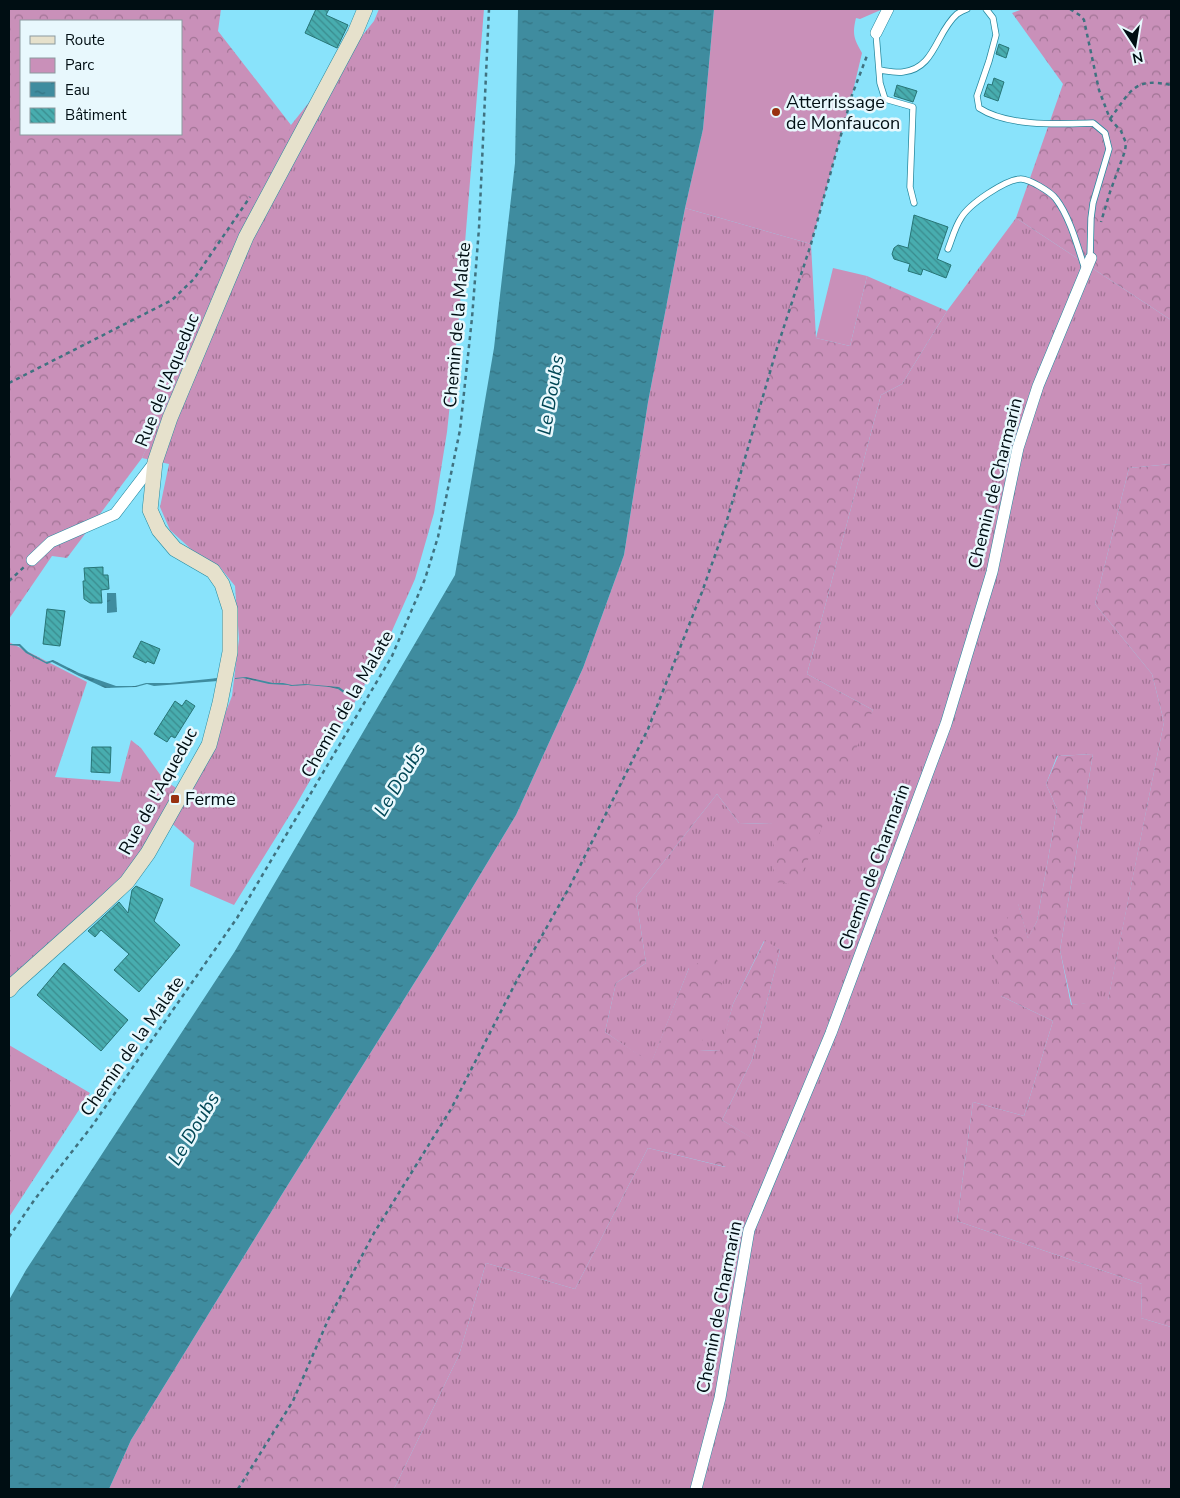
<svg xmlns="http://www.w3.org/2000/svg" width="1180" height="1498" font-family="'Nunito Sans',sans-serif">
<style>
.grass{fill:url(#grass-tufts)}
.forest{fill:url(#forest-crowns);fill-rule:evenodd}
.park{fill:#c990b9}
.water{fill:url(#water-ripples)}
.building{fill:url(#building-back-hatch);stroke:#277576}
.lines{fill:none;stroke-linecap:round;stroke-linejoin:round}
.lane-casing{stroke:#27899f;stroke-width:7}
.street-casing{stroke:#27899f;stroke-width:12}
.secondary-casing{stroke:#27899f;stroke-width:16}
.path{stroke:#407280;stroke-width:2.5;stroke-dasharray:4 4;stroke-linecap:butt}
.lane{stroke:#fff;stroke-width:5.5}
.street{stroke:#fff;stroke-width:11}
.secondary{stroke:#e6e1cc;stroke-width:15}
.poi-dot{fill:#98310f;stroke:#e8f8fd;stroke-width:2}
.labels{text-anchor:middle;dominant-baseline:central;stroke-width:5;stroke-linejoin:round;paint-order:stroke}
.poi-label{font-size:18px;fill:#000e13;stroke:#e8f8fd;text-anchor:start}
.street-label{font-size:18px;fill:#000e13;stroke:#e8f8fd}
.water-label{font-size:19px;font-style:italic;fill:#004655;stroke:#e8f8fd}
</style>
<defs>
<pattern id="grass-tufts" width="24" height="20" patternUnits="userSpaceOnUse" patternTransform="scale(1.25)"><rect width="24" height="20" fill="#c990b9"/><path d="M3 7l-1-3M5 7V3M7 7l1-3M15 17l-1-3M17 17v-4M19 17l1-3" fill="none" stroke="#a17495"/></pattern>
<pattern id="forest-crowns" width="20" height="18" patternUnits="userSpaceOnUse" patternTransform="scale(1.25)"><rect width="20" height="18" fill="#c990b9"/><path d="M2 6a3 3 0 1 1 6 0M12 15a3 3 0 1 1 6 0" fill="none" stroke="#a17495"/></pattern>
<pattern id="water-ripples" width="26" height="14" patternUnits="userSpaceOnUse" patternTransform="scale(1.25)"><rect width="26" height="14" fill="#3f8c9f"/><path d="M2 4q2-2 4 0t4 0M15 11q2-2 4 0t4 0" fill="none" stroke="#327180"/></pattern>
<pattern id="building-back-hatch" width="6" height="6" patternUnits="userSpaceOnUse" patternTransform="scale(1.25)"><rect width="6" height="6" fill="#48adaf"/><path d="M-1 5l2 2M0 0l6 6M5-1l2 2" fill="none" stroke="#3a8b8d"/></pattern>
</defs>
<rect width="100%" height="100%" fill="#89e3fb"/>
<path class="grass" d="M379 9H484L459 317 447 432 434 513 415 579 380 658 296 805 234 905 190 886 194 843 168 820 148 853 9 990V642L87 682 55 777 120 782 131 740 141 748 164 780 187 795 212 747 232 696 239 639 235 586 219 566 192 550 170 530 160 507 169 464 142 458 291 125 374 21Z
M685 208 811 244 777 348 725 527 702 592 648 729 570 886 517 980 452 1109 374 1233 328 1320 293 1401 238 1489H109L131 1440 284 1191 433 953 516 815 583 668 624 555 648 402Z
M1016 218 1171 320V464L1129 468 1095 604 1152 674 1164 722 1108 1001 1072 1005 1060 950 1093 754 1057 756 1046 784 1057 809 1037 921 1028 939 1018 904 1001 996 1053 1021 1024 1116 973 1102 957 1221 1142 1284 1141 1318 1171 1327V1489H394L459 1355 486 1263 575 1289 648 1148 725 1167 755 1140 722 1120 752 1060 780 950 764 941 733 1004 721 1051 699 1050 689 968 651 1064 605 1032 616 983 646 963 636 897 717 794 739 823 774 824V882L873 710 807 674 881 395 902 384 947 311Z
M9 1045 90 1093 9 1217Z"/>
<path class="forest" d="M9 9H221L218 31 291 125 273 189 217 299 142 458 67 558 52 556 9 619ZM21 21H181V134H21Z
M1023 9H1171V320L1016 218 1063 84 1012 13Z
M811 244 816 338 850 346 867 276 947 311 902 384 881 395 807 674 873 710 797 885 774 882V824L739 823 717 794 636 897 646 963 616 983 605 1032 651 1063 689 968 714 954 725 975 699 1050 720 1051 733 1004 765 940 780 950 752 1060 722 1120 756 1140 726 1167 648 1148 575 1289 486 1263 459 1355 394 1489H238L293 1401 328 1320 374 1233 452 1109 517 980 570 886 648 729 702 592 725 527 777 348Z
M1171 464V1327L1141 1318 1142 1284 957 1221 973 1102 1024 1116 1053 1021 1001 996 992 941 1018 903 1028 938 1037 921 1057 809 1046 784 1058 756 1093 754 1060 950 1071 1005 1108 1000 1164 722 1152 674 1095 604 1129 468Z"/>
<path class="park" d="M714 9H883L860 19 856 18C852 34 854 39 862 53L852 95 811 244 685 208 703 129Z
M833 268 867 276 850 346 816 338Z"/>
<path class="water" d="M518 9H714L703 129 685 208 648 402 624 555 583 668 516 815 433 953 284 1191 131 1440 109 1489H9V1300L26 1270 235 951 455 575 494 348 515 163Z
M107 593H116L117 612 107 613Z
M9 644H20L28 652 46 662 53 660 79 673 116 686H135L146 683H170L218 678V681L154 686 147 684 136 687 105 688 79 676 52 662 47 664 26 653 19 646 9 645Z
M246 677 273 683H283L292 685 305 684 339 687 349 694 362 697 360 699 348 696 338 689 329 687 308 685 291 686 288 685 269 684 243 678 235 679V678Z"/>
<path class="building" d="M316 9H329L326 15 348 25 337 48 305 33Z
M999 44 1009 48 1006 58 996 54Z
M994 78 1004 82 998 101 984 96 988 84 992 85Z
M897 85 917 91 913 102 894 96Z
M914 215 948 227 937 259 951 265 946 278 923 269 921 275 908 271 910 264 894 259 892 254 894 248 898 245 908 248Z
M103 567V575H108L109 589 101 590 102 603H90L84 599 83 581H85L84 568Z
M47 609 65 611 60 646 43 644Z
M141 641 160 649 154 664 147 661 146 663 133 657Z
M186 700 195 706 175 738 171 736 167 742 154 734 175 701 182 706Z
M92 747H111L110 773 91 772Z
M136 886 163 899 154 921 180 945 139 992 114 970 129 954 101 930 95 937 88 931 119 902 128 913 132 890Z
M64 963 128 1020 101 1051 37 995Z"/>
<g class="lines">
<defs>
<path id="lane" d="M986 9 993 18 996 35 989 61 977 96 979 108C1008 127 1060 124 1093 123L1105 133 1109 149 1093 203 1091 218 1090 259
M876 33 880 83 885 99 913 107 910 187 914 203
M879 70C887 71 895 73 903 72 935 69 936 32 957 14 960 12 964 10 967 9
M948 249C952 239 955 227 961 218 969 204 1005 180 1020 179 1028 178 1051 192 1056 199 1070 217 1078 248 1085 269"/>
<path id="street" d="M876 33 888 9
M32 560 51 542 115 514 154 463
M696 1489 720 1398 749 1230 831 1033 946 724 992 572 1018 448 1038 386 1091 258"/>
<path id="secondary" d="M9 990 14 984 98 909 127 882 148 853 209 745 220 703 230 652V609L222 584 213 571 175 549 159 530 150 510 155 462 170 418 246 237 355 33 365 9"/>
</defs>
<use href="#lane" class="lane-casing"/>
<use href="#street" class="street-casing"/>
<use href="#secondary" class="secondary-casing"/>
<path class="path" d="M1070 9 1081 16 1084 20 1099 90 1110 119 1121 131 1126 143 1125 151 1110 192 1101 222
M1110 119C1131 91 1133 77 1171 85
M9 383 172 300 194 279 250 197
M9 581 24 567
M9 1237 35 1199 92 1126 237 918 392 656 425 579 438 537 460 430 472 318 479 228 489 9
M238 1489 293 1401 328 1320 374 1233 451 1109 517 980 570 886 648 729 702 592 725 527 777 348 811 244 852 95 868 53"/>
<use href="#lane" class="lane"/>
<use href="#street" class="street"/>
<use href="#secondary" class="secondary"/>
</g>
<g class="poi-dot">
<circle cx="776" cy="112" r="5"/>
<rect x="170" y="794" width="10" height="10" rx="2.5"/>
</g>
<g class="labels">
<g class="poi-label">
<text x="786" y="102">Atterrissage<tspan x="786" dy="21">de Monfaucon</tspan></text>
<text x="185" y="799">Ferme</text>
</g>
<g class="street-label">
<text transform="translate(457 325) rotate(-85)">Chemin de la Malate</text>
<text transform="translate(167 380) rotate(-68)">Rue de l'Aqueduc</text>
<text transform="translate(995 483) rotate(-76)">Chemin de Charmarin</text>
<text transform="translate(347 704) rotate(-60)">Chemin de la Malate</text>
<text transform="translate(158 791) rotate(-61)">Rue de l'Aqueduc</text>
<text transform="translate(874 867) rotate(-70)">Chemin de Charmarin</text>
<text transform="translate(132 1046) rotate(-55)">Chemin de la Malate</text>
<text transform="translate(719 1307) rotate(-79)">Chemin de Charmarin</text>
</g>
<g class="water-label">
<text transform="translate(551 395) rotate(-80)">Le Doubs</text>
<text transform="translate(400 780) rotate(-59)">Le Doubs</text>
<text transform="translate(194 1129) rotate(-59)">Le Doubs</text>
</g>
</g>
<rect width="1180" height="1498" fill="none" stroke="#000e13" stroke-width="20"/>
<rect x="20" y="20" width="162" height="115" fill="#e8f8fd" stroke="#8b9a9f"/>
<rect x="30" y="36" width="25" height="8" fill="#e6e1cc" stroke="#8b9a9f"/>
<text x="65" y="45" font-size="15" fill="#000e13">Route</text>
<rect x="30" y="58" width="25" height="15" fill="#c990b9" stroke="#8b9a9f"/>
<text x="65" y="70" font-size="15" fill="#000e13">Parc</text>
<rect x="30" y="82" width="25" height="15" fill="url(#water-ripples)" stroke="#8b9a9f"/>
<text x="65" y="95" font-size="15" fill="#000e13">Eau</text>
<rect x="30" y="108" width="25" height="15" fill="url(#building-back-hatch)" stroke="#8b9a9f"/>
<text x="65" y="120" font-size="15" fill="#000e13">Bâtiment</text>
<g transform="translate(1135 45) rotate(168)" stroke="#e8f8fd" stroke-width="4" paint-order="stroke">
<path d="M0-4L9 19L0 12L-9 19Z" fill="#000e13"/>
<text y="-8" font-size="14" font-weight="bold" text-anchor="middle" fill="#000e13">N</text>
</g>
</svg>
